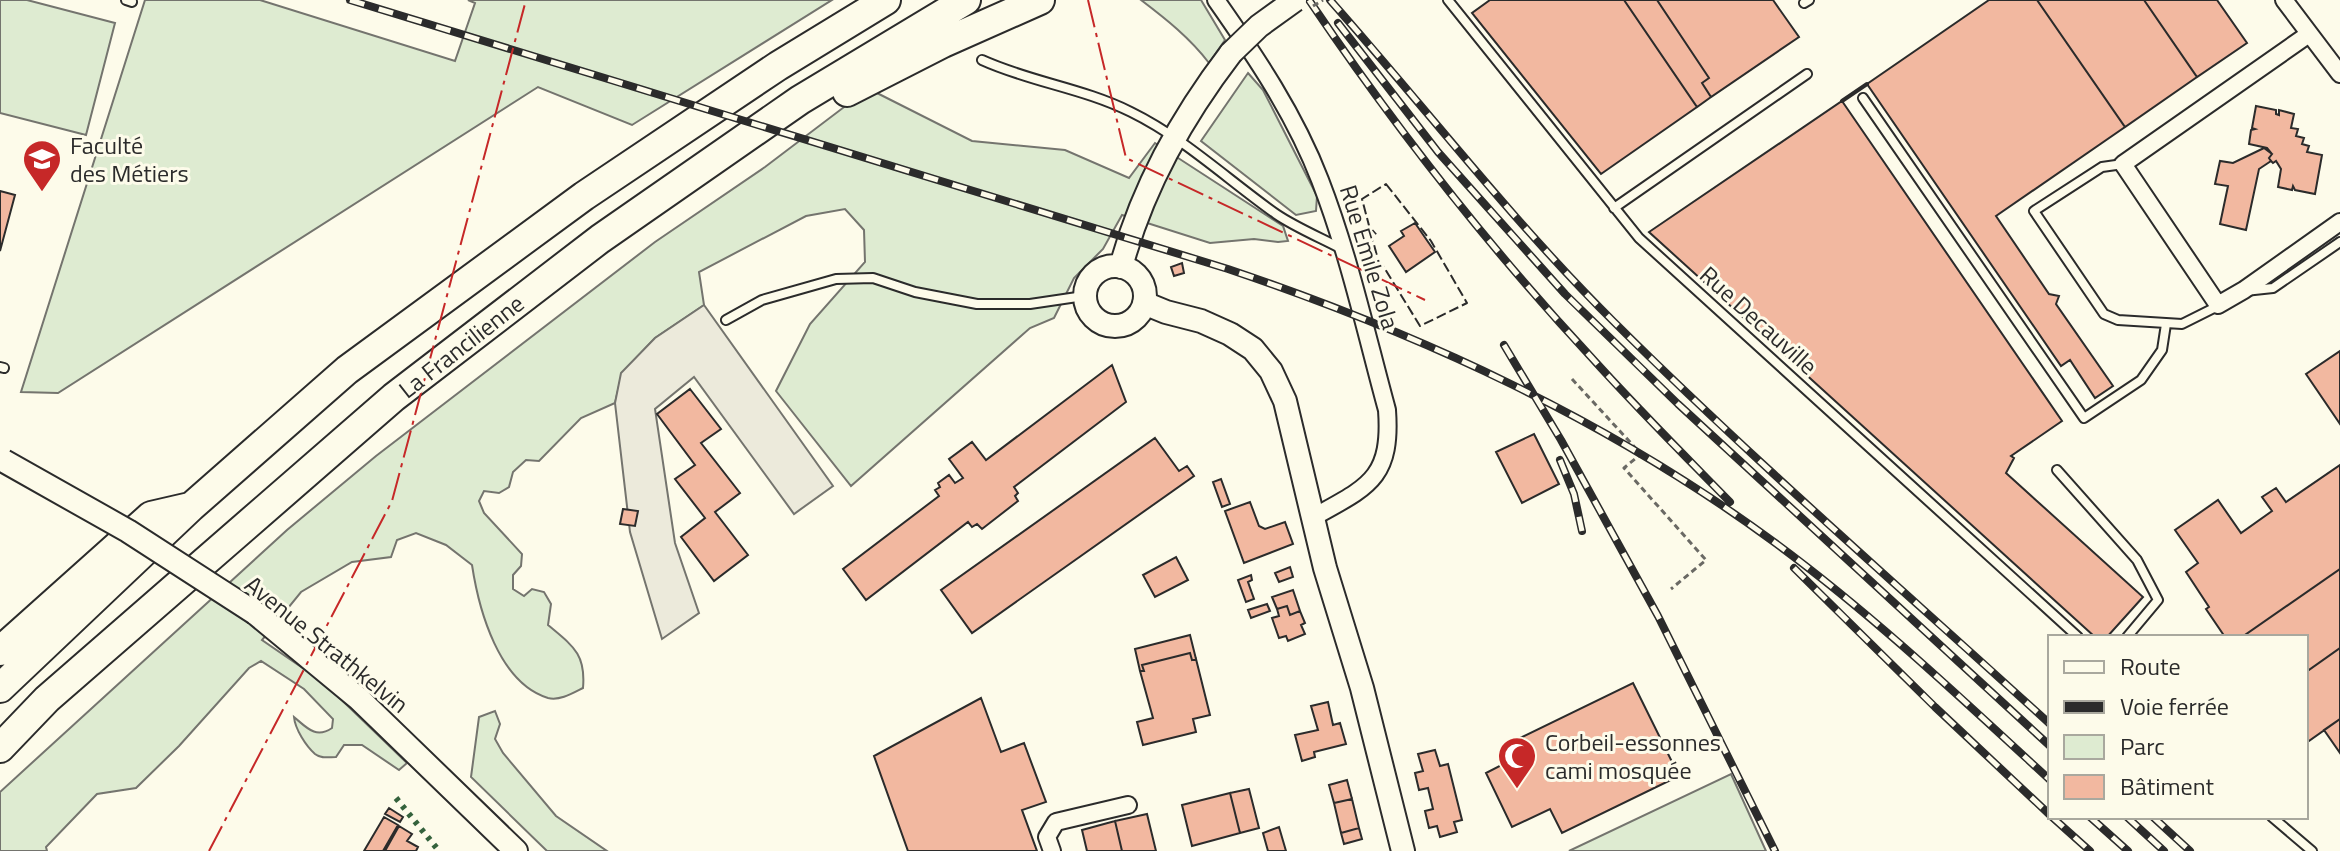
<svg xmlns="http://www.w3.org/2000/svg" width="2340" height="851" font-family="'Titillium Web',sans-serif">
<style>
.green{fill:#deebd1;stroke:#74746e;stroke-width:2}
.parking{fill:#eceadb;stroke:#74746e;stroke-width:2}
.building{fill:#f2b8a0;stroke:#2b2b2b;stroke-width:2}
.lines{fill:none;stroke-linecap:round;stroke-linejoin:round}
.lane-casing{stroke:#2b2b2b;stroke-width:12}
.street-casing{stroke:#2b2b2b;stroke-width:20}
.secondary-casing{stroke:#2b2b2b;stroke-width:26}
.highway-casing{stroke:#2b2b2b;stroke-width:32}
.path{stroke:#6a6964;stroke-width:3;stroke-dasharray:6 4;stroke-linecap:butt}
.lane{stroke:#fdfbea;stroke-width:8}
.street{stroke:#fdfbea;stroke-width:16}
.secondary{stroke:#fdfbea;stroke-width:22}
.highway{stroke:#fdfbea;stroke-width:28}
.rail-casing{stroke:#2b2b2b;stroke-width:8}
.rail{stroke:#fdfbea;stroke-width:5;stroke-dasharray:15;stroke-linecap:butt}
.secondary-bridge-casing{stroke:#2b2b2b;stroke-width:26;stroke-linecap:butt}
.path-bridge{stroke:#6a6964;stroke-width:3;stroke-dasharray:6 4;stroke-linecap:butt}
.secondary-bridge{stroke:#fdfbea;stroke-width:22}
.hedge{stroke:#34623c;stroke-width:6;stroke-dasharray:4 6;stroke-linecap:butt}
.fence{stroke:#2b2b2b;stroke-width:2;stroke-dasharray:10 4;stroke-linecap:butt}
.wall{stroke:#2b2b2b;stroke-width:4}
.power{stroke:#c62828;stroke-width:2;stroke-dasharray:28 6 4 6;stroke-linecap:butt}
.labels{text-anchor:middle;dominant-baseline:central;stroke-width:6;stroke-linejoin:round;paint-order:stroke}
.poi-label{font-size:24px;fill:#2b2b2b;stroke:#fdfbea;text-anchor:start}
.street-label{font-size:24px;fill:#2b2b2b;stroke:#fdfbea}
</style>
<rect width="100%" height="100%" fill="#fdfbea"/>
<path class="green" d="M0 0H27L115 23 86 135 0 113Z
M145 0H260L455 61 475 3 468 0H832L632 125 538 87 58 393 21 392Z
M1141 0H1201L1225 40 1209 63C1190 38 1166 19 1141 0Z
M1248 73 1263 90 1317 196 1316 211 1296 215 1201 141Z
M873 91 972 141 1065 150 1129 178 1155 143 1283 226 1288 241 1278 242 1254 239 1210 243 1122 215 1103 249 1074 278 1054 318 1030 328 851 486 776 391 810 324 865 262 864 230 845 209 806 216 699 272 704 305 655 338 622 373 615 403 581 418 539 461 526 460 513 472 509 487 499 493 484 491 479 501 484 513 522 554 521 566 513 575V589L524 596 532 589 544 592 551 604 548 625C573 646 586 654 583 688 573 693 560 701 548 698 499 683 479 611 472 565L446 545 416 533 397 540 391 557 352 562 301 592 262 640 323 682 407 763 399 770 362 745H344L336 757C329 757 321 759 315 754 306 746 295 729 294 717 307 728 316 739 332 728L333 719 304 689 261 661 249 668 179 746 136 788 97 794 46 847 47 851H0V792L287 530 376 456 655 242 765 167 852 101Z
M495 711 500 724 495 739 503 753 556 816 607 851H547L471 777 479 717Z
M1731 774 1766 851H1569Z"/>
<path class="parking" d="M704 305 833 486 794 514 694 377 655 409 675 543 699 613 662 639 630 532 615 403 621 373 655 338Z"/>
<path class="building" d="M1490 0H1624L1697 107 1601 174 1472 13Z
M1624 0H1657L1709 78 1702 83 1711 97 1697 107Z
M1657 0H1773L1799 37 1711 97 1702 83 1709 78Z
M1989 0H2037L2125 127 1996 216 2049 294 2059 296 2056 304 2113 386 2095 398 2070 360 2061 366 1867 84Z
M2037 0H2144L2197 77 2125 127Z
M2144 0H2217L2247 43 2197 77Z
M1842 101 2062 421 2011 456 2014 458 2006 473 2143 597 2107 637H2095L1649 232Z
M2256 106 2276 110V114L2279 115V110L2294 114 2291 128 2298 129 2296 136 2304 138 2302 144 2309 146 2307 152 2322 155 2315 194 2295 190 2293 186 2292 190 2278 187 2281 169 2276 161 2273 163 2271 161 2269 158 2272 154 2267 148 2249 144 2251 130 2255 129 2252 128Z
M2264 148 2272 154 2269 158 2271 161 2259 169 2246 230 2220 224 2228 186 2215 184 2220 161 2233 163Z
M0 191 15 195 0 251Z
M1415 223 1435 252 1406 272 1389 246 1404 236 1401 231Z
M1182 263 1184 273 1174 276 1171 267Z
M2340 351V424L2306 374Z
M1112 365 1126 402 1014 487 1018 493 1015 496 1018 501 982 529 977 524 972 527 968 522 866 600 843 569 939 496 935 490 940 487 938 483 949 475 955 483 963 478 949 459 972 442 986 460Z
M690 389 721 429 701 443 740 493 715 512 748 555 714 581 681 537 705 518 675 479 695 465 657 414Z
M1534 434 1559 484 1522 503 1496 452Z
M1155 438 1179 471 1187 466 1194 476 972 633 941 590Z
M2340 465V569L2242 637H2225L2206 609 2209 607 2186 572 2198 563 2175 530 2218 500 2241 533 2272 511 2262 497 2276 488 2286 502Z
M1221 479 1230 504 1222 507 1213 482Z
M1250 502 1259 526 1265 529 1285 522 1293 544 1244 563 1225 511Z
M623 509 638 511 635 526 620 524Z
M1176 557 1188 580 1155 597 1143 575Z
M1290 567 1293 577 1279 582 1275 573Z
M2340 569V648L2306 672V637H2242Z
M1251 575 1252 580 1248 582 1254 599 1246 602 1238 580Z
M1293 590 1300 611 1290 615 1287 606 1277 609 1272 597Z
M1267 604 1270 611 1251 618 1248 610Z
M1287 606 1290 615 1300 611 1305 623 1301 625 1305 634 1288 641 1286 636 1279 638 1272 618 1279 616 1277 609Z
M1190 635 1196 659 1192 660 1190 653 1142 665 1144 671H1140L1135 649Z
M2340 648V719L2306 743V672Z
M1190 653 1192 660 1196 659 1210 715 1193 719 1196 732 1143 745 1137 722 1153 718 1140 671H1144L1142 665Z
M1633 683 1679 776 1562 833 1550 809 1512 827 1486 773 1523 754 1516 740Z
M981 698 1001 752 1024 743 1046 802 1022 810 1037 851H908L874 756Z
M1328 702 1333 725 1340 723 1346 744 1314 752 1315 757 1302 761 1295 735 1318 730 1311 706Z
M2340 719V753L2324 730Z
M1435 750 1440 766 1448 764 1462 820 1454 822 1457 832 1440 837 1437 826 1429 828 1425 811 1433 809 1428 788 1419 790 1415 773 1423 771 1418 754Z
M1347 780 1352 799 1334 803 1329 785Z
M1249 789 1259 828 1240 833 1230 793Z
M1230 793 1240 833 1192 846 1182 805Z
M1352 799 1359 828 1341 833 1334 803Z
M389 808 403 817 400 822 385 814Z
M1147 814 1156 851H1122L1115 821Z
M384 817 398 825 383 851H364Z
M1115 821 1122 851H1087L1082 830Z
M399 826 412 834 407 841 418 847 416 851H385Z
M1279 827 1286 851H1268L1263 833Z
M1359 828 1362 839 1344 844 1341 833Z"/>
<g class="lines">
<defs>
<path id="lane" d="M126 0 132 2
M1448 0 1639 238 2078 637
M1804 3 1809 0
M982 60C1030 82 1083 88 1131 112 1184 138 1228 180 1276 214 1295 227 1319 237 1340 248
M1863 98 2084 418 2141 380 2162 350 2166 324
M2123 164 2102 167 2034 211 2104 314 2118 320 2182 324 2218 306
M1614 208 1807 74
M2245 291 2273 288 2340 242
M726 320 762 300 836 279 873 278 915 292 977 304H1030L1084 296
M0 367 4 368
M2057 470 2137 560 2158 600 2127 637
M2272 817 2312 851"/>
<path id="street" d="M1216 0C1256 57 1295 115 1320 180 1349 255 1366 333 1387 410 1392 480 1367 487 1312 518
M2284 0 2340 74
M2309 34 2123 164 2218 305 2244 290 2340 222
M1052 851 1047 837 1056 822 1128 805"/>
<path id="secondary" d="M1085 296a30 30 0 1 1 60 0a30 30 0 1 1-60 0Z
M1121 267C1142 188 1182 117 1231 53
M1144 303 1166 312 1201 321 1230 334 1253 349 1271 371 1285 401 1325 568 1362 688 1403 851
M255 613 359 699 516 851"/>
<path id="highway" d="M847 92 943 43 1040 0
M0 651 151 516 190 507
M0 688 191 507 347 370 584 196 778 66 886 0
M0 748 47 699 394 397 600 239 800 100 966 0"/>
</defs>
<use href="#lane" class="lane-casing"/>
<use href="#street" class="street-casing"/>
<use href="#secondary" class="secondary-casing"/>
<use href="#highway" class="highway-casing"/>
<path class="path" d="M1572 379 1641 454 1624 468 1706 560 1671 589"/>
<use href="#lane" class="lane"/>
<use href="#street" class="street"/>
<use href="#secondary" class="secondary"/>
<use href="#highway" class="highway"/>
<defs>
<path id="rail" d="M350 0 1228 269C1423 335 1608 420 1774 542 1872 614 1961 698 2050 780
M1309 0C1394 126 1488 246 1591 357 1636 407 1683 454 1730 502
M1330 0C1425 107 1512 221 1614 322 1754 461 1904 591 2050 724
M1338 23 1438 152 1565 294 1678 404 2050 746
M1504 345 1561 440 1658 616 1775 851
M1560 460 1574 494 1582 531
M1794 568 1935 707 2050 815
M2052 817 2090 851
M2090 817 2128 851
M2127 817 2164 851
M2153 817 2190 851"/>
</defs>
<use href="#rail" class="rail-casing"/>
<use href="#rail" class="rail"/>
<defs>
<path id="secondary-bridge" d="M1231 53 1259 26 1295 0
M4 461 128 531 255 613"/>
</defs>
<use href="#secondary-bridge" class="secondary-bridge-casing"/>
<path class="path-bridge" d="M1313 6 1323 0"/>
<use href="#secondary-bridge" class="secondary-bridge"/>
<path class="hedge" d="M396 798 439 851"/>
<path class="fence" d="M1386 184 1431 241 1467 303 1420 326 1377 256 1362 199Z"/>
<path class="wall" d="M1842 101 1867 84"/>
<path class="power" d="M1088 0 1126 158 1425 300
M209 851 392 501 526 0"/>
</g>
<defs>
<symbol id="school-pin" viewBox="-11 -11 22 30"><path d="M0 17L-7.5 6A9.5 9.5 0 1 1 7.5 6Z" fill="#c62828" stroke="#fdfbea"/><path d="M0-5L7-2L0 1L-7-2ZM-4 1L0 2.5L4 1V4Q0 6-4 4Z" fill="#fff"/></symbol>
<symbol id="mosque-pin" viewBox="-11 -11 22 30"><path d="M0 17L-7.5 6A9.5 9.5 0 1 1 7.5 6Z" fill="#c62828" stroke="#fdfbea"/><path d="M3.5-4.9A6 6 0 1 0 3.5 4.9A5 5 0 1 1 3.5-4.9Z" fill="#fff"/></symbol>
</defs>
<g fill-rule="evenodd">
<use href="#school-pin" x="20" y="137" width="44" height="60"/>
<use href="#mosque-pin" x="1495" y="734" width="44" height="60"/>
</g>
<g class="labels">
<g class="poi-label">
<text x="70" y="145">Faculté<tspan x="70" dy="28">des Métiers</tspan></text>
<text x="1545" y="742">Corbeil-essonnes<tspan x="1545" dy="28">cami mosquée</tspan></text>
</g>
<g class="street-label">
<text transform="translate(1370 257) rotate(73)">Rue Émile Zola</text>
<text transform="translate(1759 320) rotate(42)">Rue Decauville</text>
<text transform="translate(461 346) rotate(-38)">La Francilienne</text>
<text transform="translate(327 644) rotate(39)">Avenue Strathkelvin</text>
</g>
</g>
<rect x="2048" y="635" width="260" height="184" fill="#fdfbea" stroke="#a9a89e" stroke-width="2"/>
<rect x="2064" y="661" width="40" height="12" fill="#fdfbea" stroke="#a9a89e" stroke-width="2"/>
<text x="2120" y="675" font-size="24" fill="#2b2b2b">Route</text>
<rect x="2064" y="701" width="40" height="12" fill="#2b2b2b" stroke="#a9a89e" stroke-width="2"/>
<text x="2120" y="715" font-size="24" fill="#2b2b2b">Voie ferrée</text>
<rect x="2064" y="735" width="40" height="24" fill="#deebd1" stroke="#a9a89e" stroke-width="2"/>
<text x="2120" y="755" font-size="24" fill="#2b2b2b">Parc</text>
<rect x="2064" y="775" width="40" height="24" fill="#f2b8a0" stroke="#a9a89e" stroke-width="2"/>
<text x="2120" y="795" font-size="24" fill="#2b2b2b">Bâtiment</text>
</svg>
